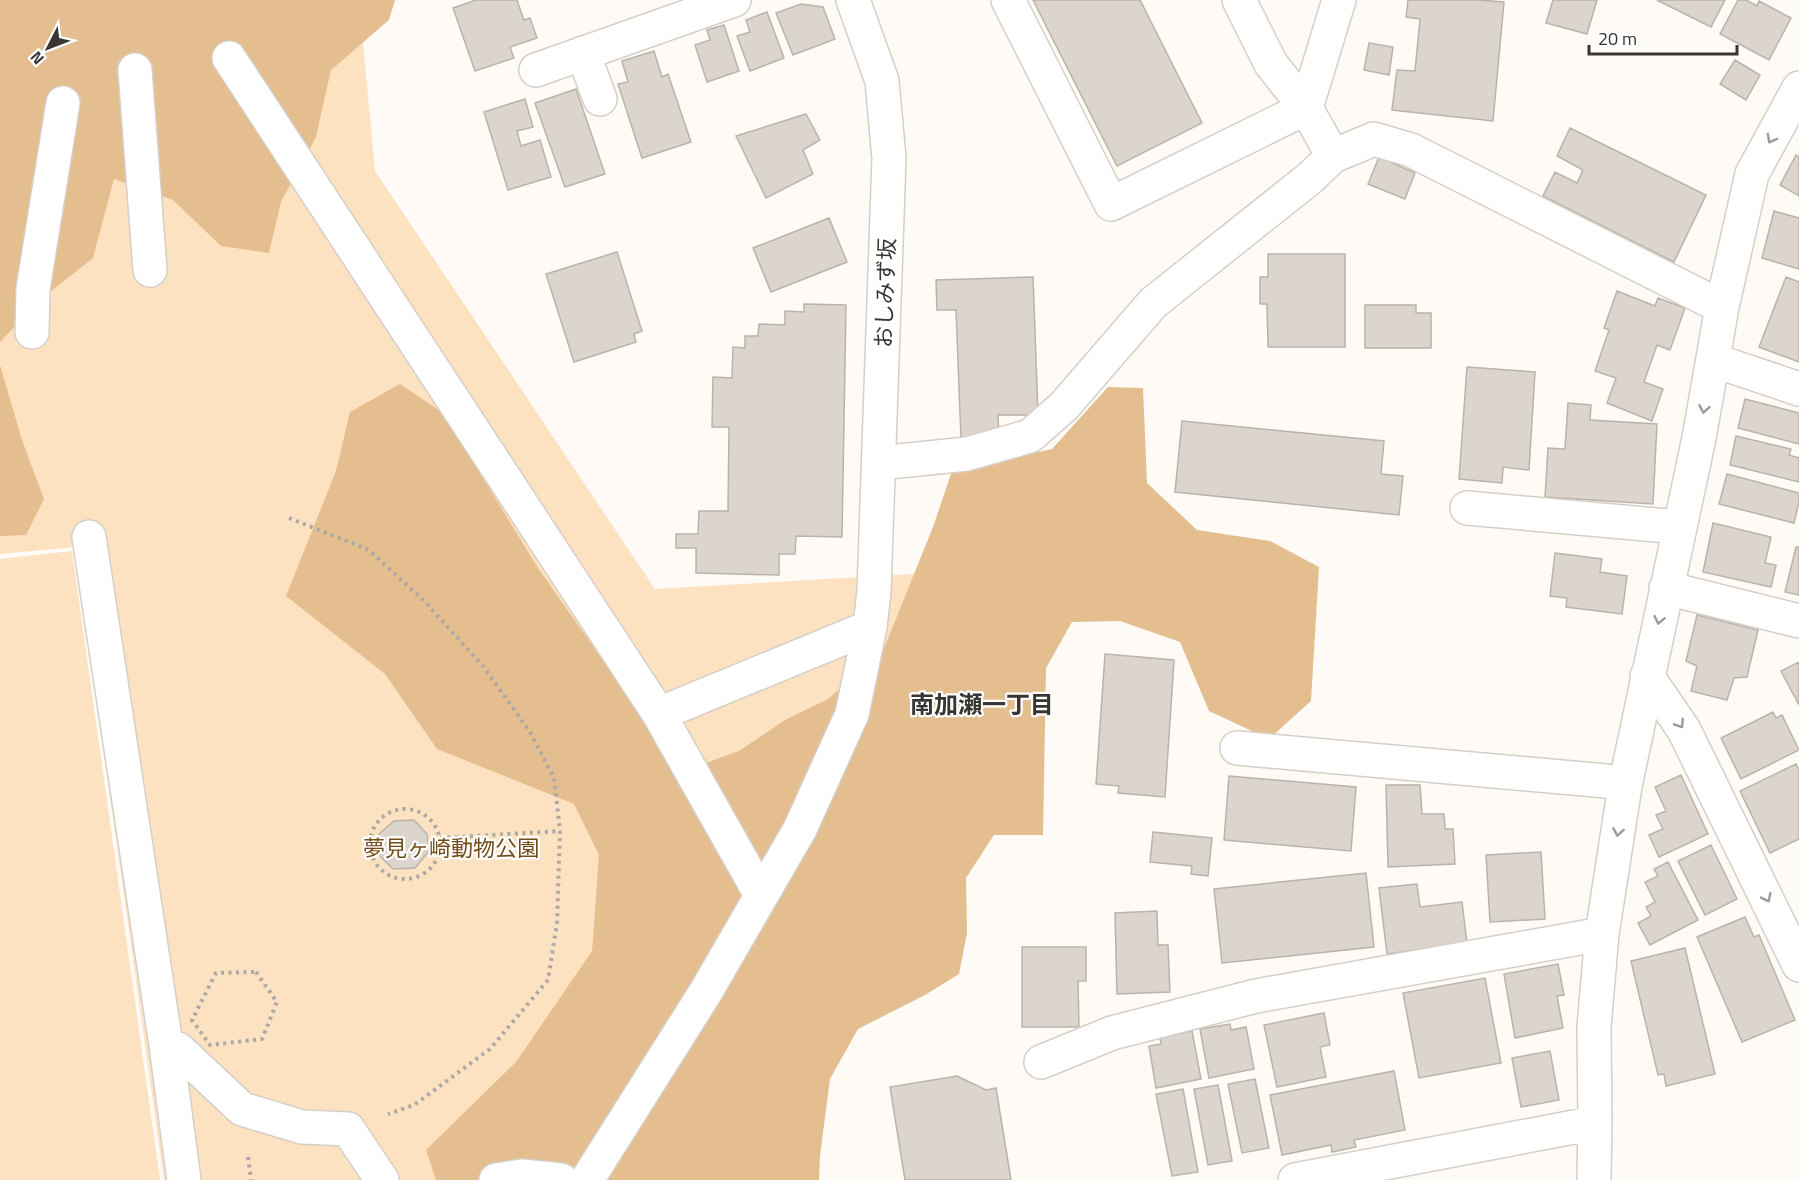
<svg xmlns="http://www.w3.org/2000/svg" width="1799" height="1180" font-family="'Titillium Web','Noto Sans JP',sans-serif">
<style>
.green{fill:#fde2c1}
.forest{fill:#e4be8f}
.building{fill:#dcd5ce;stroke:#b9b3ab;stroke-width:1.5}
.lines{fill:none;stroke-linecap:round;stroke-linejoin:round}
.minor-casing{stroke:#d6cfc8;stroke-width:36}
.path{stroke:#aca8a4;stroke-width:4;stroke-dasharray:3 4.5;stroke-linecap:butt}
.minor{stroke:#fff;stroke-width:33}
.oneway{stroke:#9c9a98}
.labels{text-anchor:middle;dominant-baseline:central;stroke-width:4.5;stroke-linejoin:round;paint-order:stroke}
.street-label{font-size:22px;fill:#383532;stroke:#fff}
.park-label{font-size:22px;fill:#734d18;stroke:#fff}
.neighbourhood-label{font-size:24px;font-weight:bold;fill:#383532;stroke:#fff}
</style>
<rect width="100%" height="100%" fill="#fefaf5"/>
<path class="green" d="M0 0H359L375 171 655 589 930 573 694 1180H164L75 547 0 554Z
M72 551 160 1180H0V559Z"/>
<path class="forest" d="M0 0H395L389 20 331 70 316 137 281 202 269 253 221 246 173 200 114 179 93 258 40 300 0 342Z
M0 365 22 440 44 499 26 535 0 536Z
M400 384 443 413 538 568 632 702 675 774 739 751 785 720 828 699 883 651 933 527 952 471 1052 449 1108 387 1143 388 1147 483 1197 530 1270 541 1319 567 1311 701 1269 739 1209 711 1180 642 1120 621 1072 622 1046 668 1043 835H994L966 878 967 933 959 974 925 995 858 1029 830 1079 820 1156 819 1180H436L426 1150 516 1062 592 951 599 855 574 804 437 749 385 674 286 596 336 471 350 412Z"/>
<path class="building" d="M476 0H517L524 20 530 18 537 38 510 47 514 58 475 71 453 8Z
M1033 0H1140L1202 123 1117 166Z
M1408 0H1479L1504 2 1493 121 1392 110 1397 70 1415 71 1420 19 1406 17Z
M1553 0H1597L1587 34 1546 23Z
M1657 0H1725L1711 27Z
M1738 0H1746L1757 6 1759 1 1791 18 1769 60 1720 34Z
M801 4 823 7 835 39 793 55 776 13Z
M767 12 784 58 750 71 737 36 750 32 746 20Z
M724 25 739 71 707 82 695 45 710 40 707 30Z
M1369 43 1393 47 1389 75 1364 70Z
M654 51 662 77 668 74 691 142 642 158 618 84 628 82 622 61Z
M1735 60 1760 75 1746 100 1720 84Z
M576 89 605 174 565 187 535 103Z
M525 99 533 127 517 131 521 146 540 140 551 177 508 190 484 112Z
M806 114 820 140 803 150 813 174 766 198 736 136Z
M1570 128 1706 195 1674 262 1543 196 1555 172 1577 183 1583 170 1557 156Z
M1796 155 1799 157V196L1780 185Z
M1379 157 1415 173 1405 199 1368 184Z
M1774 211 1799 218V269L1762 258Z
M829 218 847 262 771 292 753 248Z
M617 252 642 331 634 334 636 342 574 362 546 274Z
M1268 254H1345V347H1268L1267 304H1260V277H1268Z
M1033 277 1038 415H998L999 434 961 439 956 310H937L936 280Z
M1786 277 1799 282V362L1759 347Z
M1617 291 1655 306 1658 298 1685 308 1670 350 1657 345 1644 382 1663 389 1652 421 1607 403 1616 378 1595 371 1609 330 1604 328Z
M804 304 846 305 842 537 796 536 795 554H779V575L696 573V548H676V534H698L699 511H728L729 427H712L713 377 732 378 733 347 745 348V336H758L759 324 785 325V311L804 312Z
M1365 305H1416V313H1431V348H1365Z
M1467 367 1535 372 1529 470 1503 467 1502 483 1459 479Z
M1745 399 1799 413V444L1738 428Z
M1568 403 1591 405 1590 420 1657 424 1653 504 1545 497 1548 448 1565 449Z
M1182 421 1384 441 1381 474 1403 476 1399 515 1175 492Z
M1736 436 1791 449 1789 455 1799 458V482L1730 465Z
M1727 474 1799 493V502L1794 523 1719 504Z
M1713 523 1771 537 1765 563 1776 565 1771 587 1703 572Z
M1796 547H1799V595L1785 592Z
M1555 553 1602 559 1600 572 1627 576 1622 614 1566 607 1567 598 1550 596Z
M1697 615 1758 630 1747 677 1734 678 1727 700 1691 691 1697 666 1686 661Z
M1105 654 1174 660 1165 797 1118 793 1119 786 1096 784Z
M1799 662V705L1781 671Z
M1773 712 1776 718 1782 715 1799 750 1741 779 1721 738Z
M1796 764 1799 770V839L1770 853 1740 791Z
M1681 775 1708 834 1659 857 1649 835 1663 829 1656 815 1666 811 1655 787Z
M1229 776 1356 787 1351 851 1224 840Z
M1386 785H1420L1422 814H1444L1445 829H1453L1455 864 1388 867Z
M414 820 427 834 429 851 415 868 393 869 380 856 379 834 394 821Z
M1153 832 1212 838 1208 876 1191 874 1192 866 1150 862Z
M1711 845 1737 899 1705 915 1678 861Z
M1541 852 1545 919 1490 922 1486 855Z
M1668 862 1698 920 1650 945 1638 923 1651 916 1646 907 1655 902 1645 882 1658 876 1654 869Z
M1366 873 1374 947 1222 963 1214 889Z
M1417 884 1420 907 1462 902 1467 943 1387 954 1379 888Z
M1157 911 1158 945H1168L1170 992 1117 994 1115 913Z
M1745 917 1754 937 1759 935 1795 1020 1742 1042 1697 937Z
M1022 947H1086V981H1078L1079 1027H1022Z
M1685 948 1715 1074 1666 1086 1664 1074 1658 1075 1631 961Z
M1558 964 1564 995 1557 996 1563 1028 1515 1038 1504 974Z
M1485 978 1501 1063 1419 1078 1403 993Z
M1324 1013 1330 1045 1320 1047 1326 1077 1277 1087 1264 1025Z
M1230 1024 1231 1030 1246 1027 1254 1069 1209 1078 1200 1029Z
M1192 1031 1201 1079 1156 1088 1149 1046 1161 1044 1160 1037Z
M1550 1051 1559 1100 1521 1107 1512 1058Z
M1394 1071 1405 1130 1354 1140 1356 1147 1332 1152 1331 1145 1282 1155 1270 1095Z
M957 1076 986 1090 996 1088 1011 1180H905L890 1087Z
M1255 1079 1269 1148 1242 1153 1228 1084Z
M1218 1085 1232 1161 1208 1165 1194 1089Z
M1183 1089 1198 1172 1172 1176 1156 1094Z"/>
<g class="lines">
<defs>
<path id="minor" d="M1008 0 1111 204 1306 108 1271 64 1239 0
M583 53 600 99
M229 58 659 714
M135 70 150 270
M536 70 734 0
M1333 156 1306 108 1339 0
M32 332 33 289 63 103
M1713 360 1799 389
M879 463 967 454 1030 436 1064 406 1153 303 1310 178 1333 156 1374 139 1411 150 1722 307
M1467 508 1679 527
M89 537 166 1045 184 1180
M1666 588 1799 621
M1647 676 1684 730 1799 965
M1237 748 1606 781 1625 786
M761 895 659 714 870 627
M166 1045 178 1049 242 1109 302 1127 348 1129 382 1180
M1041 1062 1112 1033 1256 996 1602 934
M496 1180 522 1176 561 1180
M587 1180 705 993 800 829 852 714 870 627 874 591 889 158 882 81 853 0
M1295 1180 1595 1123
M1594 1180 1595 1123 1594 1027 1602 934 1625 786 1699 438 1722 307 1752 174 1799 88"/>
</defs>
<use href="#minor" class="minor-casing"/>
<path class="path" d="M289 518 369 550 425 602 483 666 530 732 554 778 560 831 557 923 548 980 490 1049 414 1105 388 1114
M370 844a35 35 0 1 1 70 0a35 35 0 1 1-70 0Z
M440 838 560 831
M256 972 277 1002 262 1039 210 1045 192 1020 216 973Z
M248 1157 251 1180"/>
<use href="#minor" class="minor"/>
</g>
<defs><path id="oneway-chevron" d="M-2-3.5L2.5 0L-2 3.5" fill="none" stroke-width="1.6" stroke-linecap="round" stroke-linejoin="round" transform="scale(1.5)"/></defs>
<g class="oneway">
<use href="#oneway-chevron" transform="translate(1771 139) rotate(119)"/>
<use href="#oneway-chevron" transform="translate(1704 409) rotate(100)"/>
<use href="#oneway-chevron" transform="translate(1659 620) rotate(102)"/>
<use href="#oneway-chevron" transform="translate(1680 724) rotate(57)"/>
<use href="#oneway-chevron" transform="translate(1618 832) rotate(99)"/>
<use href="#oneway-chevron" transform="translate(1767 898) rotate(64)"/>
</g>
<g class="labels">
<g class="street-label">
<text transform="translate(885 293) rotate(-88)">おしみず坂</text>
</g>
<g class="park-label">
<text x="451" y="848">夢見ヶ崎動物公園</text>
</g>
<g class="neighbourhood-label">
<text x="982" y="704">南加瀬一丁目</text>
</g>
</g>
<g transform="translate(48 48) rotate(228)" stroke="#ffffff" stroke-width="4.5" paint-order="stroke">
<path d="M0-4.5L10 22L0 15L-10 22Z" fill="#383532"/>
<text y="-9" font-size="16" font-weight="bold" text-anchor="middle" fill="#383532">N</text>
</g>
<path d="M1589 45v9h148v-9" fill="none" stroke="#383532" stroke-width="3"/>
<text x="1598" y="45" font-size="18" fill="#383532" stroke="#ffffff" stroke-width="4.5" paint-order="stroke">20 m</text>
</svg>
